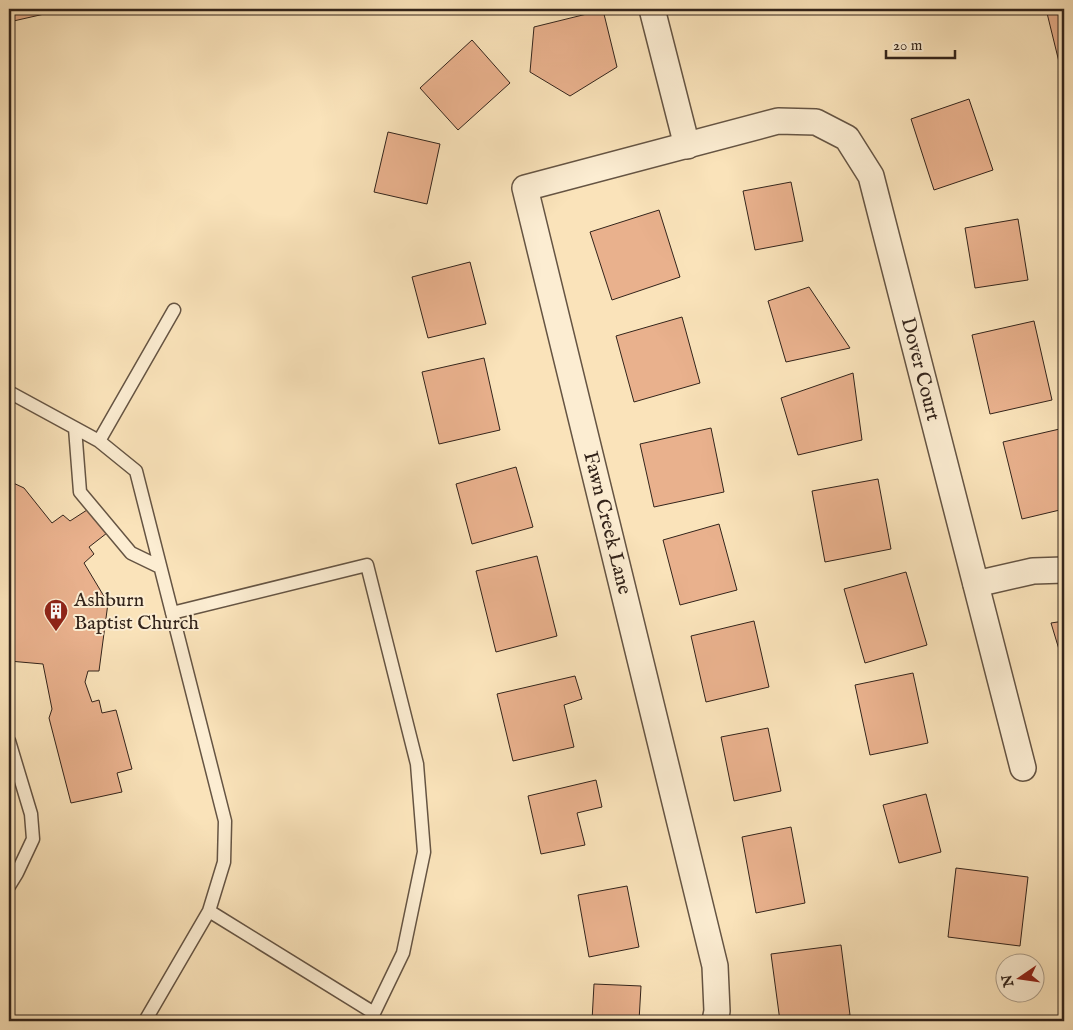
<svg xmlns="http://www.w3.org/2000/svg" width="1073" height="1030" font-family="'IM FELL English',serif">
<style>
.building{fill:#e9b18d;stroke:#33241b}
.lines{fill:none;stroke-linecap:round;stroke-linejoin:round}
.service-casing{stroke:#655443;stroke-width:15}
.minor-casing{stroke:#655443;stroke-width:28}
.service{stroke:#fcedd2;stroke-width:12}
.minor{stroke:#fcedd2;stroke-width:25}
.labels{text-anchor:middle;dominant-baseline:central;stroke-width:4;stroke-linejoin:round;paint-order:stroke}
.street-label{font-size:20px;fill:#33241b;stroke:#fcedd2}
.poi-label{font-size:20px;fill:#33241b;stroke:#fcedd2;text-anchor:start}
</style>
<rect width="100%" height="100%" fill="#fae3ba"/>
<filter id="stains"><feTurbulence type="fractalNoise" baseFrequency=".004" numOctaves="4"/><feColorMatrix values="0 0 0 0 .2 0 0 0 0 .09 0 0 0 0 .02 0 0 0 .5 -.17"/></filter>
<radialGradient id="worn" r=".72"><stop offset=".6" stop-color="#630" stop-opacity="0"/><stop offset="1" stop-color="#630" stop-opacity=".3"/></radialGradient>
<path class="building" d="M9 9H62V10L9 22Z
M1046 9H1064V60L1059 62Z
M603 10 617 67 570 96 530 72 534 27Z
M472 40 510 83 458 130 420 88Z
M969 99 993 170 934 190 911 119Z
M388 132 440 144 427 204 374 192Z
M791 182 803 241 755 250 743 191Z
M659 210 680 277 612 300 590 232Z
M1018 219 1028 280 975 288 965 228Z
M470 262 486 324 428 338 412 277Z
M809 287 850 348 786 362 768 301Z
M682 317 700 383 634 402 616 336Z
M1034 321 1052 400 990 414 972 335Z
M484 358 500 430 439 444 422 372Z
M853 373 862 440 798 455 781 398Z
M711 428 724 492 654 507 640 444Z
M1064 428V509L1022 519 1003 442Z
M516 467 533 527 472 544 456 484Z
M878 479 891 549 825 562 812 491Z
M9 481 24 488 52 523 63 515 70 521 87 510 107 533 89 547 94 554 84 563 108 603 99 671H88L85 682 92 702 99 700 102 713 116 710 132 769 117 773 122 792 71 803 49 718 52 709 43 664 9 661Z
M719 524 737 590 680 605 663 540Z
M537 556 557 636 496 652 476 571Z
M906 572 927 645 865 663 844 589Z
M754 621 769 687 706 702 691 636Z
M1064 621V666L1051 623Z
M913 673 928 743 870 755 855 685Z
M575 676 582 699 564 705 574 747 513 761 497 694Z
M768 728 781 791 734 801 721 737Z
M596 780 602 807 577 813 585 845 541 854 528 796Z
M926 794 941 852 899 863 883 805Z
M791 827 805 903 756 913 742 837Z
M956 868 1028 877 1020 946 948 937Z
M627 886 639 947 589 957 578 895Z
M841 945 850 1015 807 1021H780L771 954Z
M594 984 641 986 639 1021H592Z"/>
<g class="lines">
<defs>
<path id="service" d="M9 392 99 441 136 471 225 821 224 862 209 911 145 1021
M75 428 80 492 131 553 160 567
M99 441 174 310
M172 613 367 565 417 764 424 852 403 953 374 1013 209 911
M9 741 31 814 33 839 17 873 9 886"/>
<g id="minor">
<path d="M652 9 687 146"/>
<path d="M976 584 1033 571 1064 570"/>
<path id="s1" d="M715 1021 717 1011 715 966 525 188 778 121 816 122 847 138 871 176 1023 768"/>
</g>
</defs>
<use href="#service" class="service-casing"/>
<use href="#minor" class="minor-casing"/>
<use href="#service" class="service"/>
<use href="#minor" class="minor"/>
</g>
<defs>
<symbol id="building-pin" viewBox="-11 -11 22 30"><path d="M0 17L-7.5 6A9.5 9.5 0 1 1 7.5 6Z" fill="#8f2418" stroke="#fcedd2"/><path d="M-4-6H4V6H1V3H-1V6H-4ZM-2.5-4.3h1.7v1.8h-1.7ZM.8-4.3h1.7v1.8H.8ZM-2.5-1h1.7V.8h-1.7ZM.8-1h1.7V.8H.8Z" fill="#fff"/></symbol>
</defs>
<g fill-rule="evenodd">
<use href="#building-pin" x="42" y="597" width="28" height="38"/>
</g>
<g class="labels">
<g class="street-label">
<text stroke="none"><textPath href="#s1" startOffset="1435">Dover Court</textPath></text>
<text transform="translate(607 523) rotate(76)">Fawn Creek Lane</text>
</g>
<g class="poi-label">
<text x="74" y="600">Ashburn<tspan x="74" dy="23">Baptist Church</tspan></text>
</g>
</g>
<rect width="1073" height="1030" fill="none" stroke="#fae3ba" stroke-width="30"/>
<rect x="10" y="10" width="1053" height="1010" fill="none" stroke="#33241b" stroke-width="2.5"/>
<rect x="15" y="15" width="1043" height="1000" fill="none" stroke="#33241b"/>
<g transform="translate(1020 978) rotate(257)"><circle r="24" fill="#fcedd2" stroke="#ac9d89"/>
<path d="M0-4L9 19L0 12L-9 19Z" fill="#8f2418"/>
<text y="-8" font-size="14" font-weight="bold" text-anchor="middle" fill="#33241b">N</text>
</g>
<path d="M886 50v8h69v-8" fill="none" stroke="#33241b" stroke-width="2.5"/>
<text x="893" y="50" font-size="15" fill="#33241b" stroke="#fcedd2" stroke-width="4" paint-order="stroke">20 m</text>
<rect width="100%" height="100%" filter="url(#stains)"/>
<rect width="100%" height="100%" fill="url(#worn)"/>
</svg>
